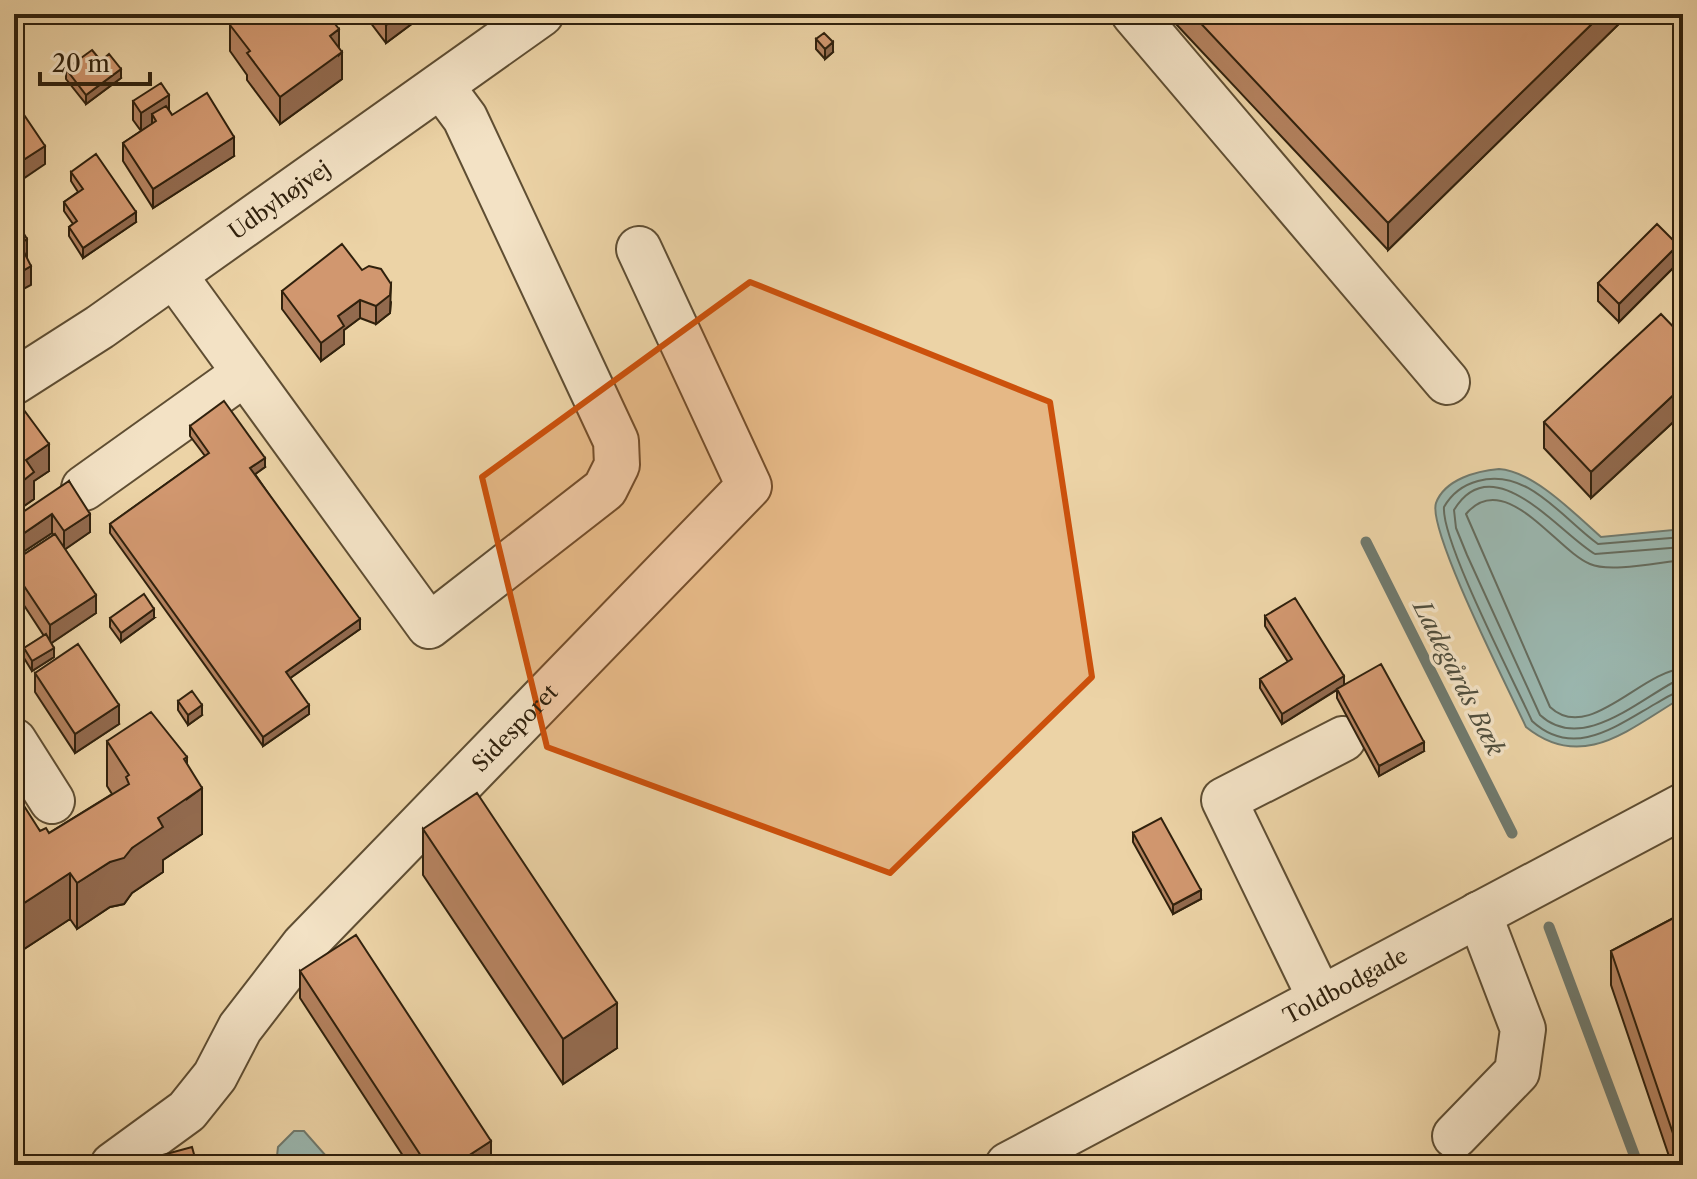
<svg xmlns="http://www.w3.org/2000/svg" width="1697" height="1179" font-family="'Libre Caslon Text',serif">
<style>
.water{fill:#9ab6ae;stroke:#707a6e;stroke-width:2}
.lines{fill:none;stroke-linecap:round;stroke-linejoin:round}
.shore{stroke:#656c5e;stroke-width:2}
.stream{stroke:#707a6e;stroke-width:11}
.minor-casing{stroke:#5f4e33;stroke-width:48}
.minor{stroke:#f3e2c5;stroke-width:44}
.wall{fill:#b4825f;stroke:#30210d;stroke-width:2}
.shaded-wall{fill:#926a4e;stroke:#30210d;stroke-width:2}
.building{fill:#d1976f;stroke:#30210d;stroke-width:2}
.marked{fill:#cc510c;fill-opacity:0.2;stroke:#cc510c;stroke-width:6;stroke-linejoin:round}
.labels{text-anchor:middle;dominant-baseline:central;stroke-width:7;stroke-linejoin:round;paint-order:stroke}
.street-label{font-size:22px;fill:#30210d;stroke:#f3e2c5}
.water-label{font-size:24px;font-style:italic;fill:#504e3d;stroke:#f3e2c5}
</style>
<rect width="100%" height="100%" fill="#ecd3a6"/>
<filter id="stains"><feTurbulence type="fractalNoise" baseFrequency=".0025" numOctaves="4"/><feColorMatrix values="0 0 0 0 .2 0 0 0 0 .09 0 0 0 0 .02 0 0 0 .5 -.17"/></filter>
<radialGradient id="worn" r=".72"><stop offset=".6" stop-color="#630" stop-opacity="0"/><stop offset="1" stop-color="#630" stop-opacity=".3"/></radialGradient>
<path class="water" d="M1499 469C1533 471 1575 514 1601 537L1683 529V697C1630 728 1583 773 1526 727 1510 692 1427 530 1436 503 1445 479 1477 471 1499 469Z
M294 1131H304L334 1165H276L278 1147Z"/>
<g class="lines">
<path class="shore" d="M1683 537 1598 544C1562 518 1527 467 1478 481 1463 485 1452 493 1444 507 1441 541 1514 681 1532 721 1573 759 1615 727 1655 704 1664 699 1673 692 1683 691
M1683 547 1595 554C1560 534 1493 445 1454 510L1456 528 1467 555 1540 715C1580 752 1634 704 1672 683L1683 681
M1683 560C1660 562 1610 573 1590 564 1557 551 1505 467 1466 514L1550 707C1589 744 1642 670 1683 669"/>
<path class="stream" d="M1366 542 1512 833
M1549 927 1638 1165"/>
<defs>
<g id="minor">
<path d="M1134 14 1447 382"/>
<path d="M174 275 429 626 605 489 617 465 616 441 465 118 442 87"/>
<path id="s1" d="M14 382 100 327 541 14"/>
<path d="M84 488 245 373"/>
<path d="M14 741 52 801"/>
<path d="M1320 998 1224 800 1343 739"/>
<path d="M1455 1136 1517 1072 1523 1029 1479 914"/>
<path id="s2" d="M113 1165 187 1111 215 1076 240 1028 304 945 749 486 639 249"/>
<path id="s3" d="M1008 1165 1683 806"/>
</g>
</defs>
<use href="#minor" class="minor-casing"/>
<use href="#minor" class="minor"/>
</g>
<path class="wall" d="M297 14H327L339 48 342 79 280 124 247 80V75L230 51V25L287 23 298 15Z
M364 14H425L386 43Z
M1176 14H1629L1388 250 1176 24Z
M816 39 833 52 825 59 816 49Z
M101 61 121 78 86 104 66 79V69Z
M133 101 169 110 172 115 234 156 153 208 123 161V143L141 131 133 120Z
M71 172 136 222 83 258 69 236V227L73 224 64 211V202L78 192 71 181Z
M1678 263 1619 322 1598 301V283Z
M362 270 391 302 390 313 376 324 360 318 344 330V344L321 361 282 309V291Z
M1683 337V413L1591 498 1544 448V422Z
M14 404 49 471 34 481V499L24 506 14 494Z
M190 426 265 467 255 474 360 629 290 678 309 714 263 746 110 533V524L205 456 190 436Z
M69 481 90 532 65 549 96 613 51 643 54 657 32 671 24 658V648L44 636 14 590V561L54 535 52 533 14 558Z
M1265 616 1344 685 1424 751 1379 776 1337 698V690L1282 724 1260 688V679L1288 662 1265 626Z
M110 618H154L121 642 110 627Z
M35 673 119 724 75 753 35 692Z
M178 701 202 715 188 725 178 710Z
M107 741 187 764 202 834 163 860V872L132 893 124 904 110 907 77 929 70 919 24 949 14 933V801L40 831 49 833 112 794 107 786Z
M423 829 617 1048 563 1084 423 875Z
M1133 833 1201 899 1173 914 1133 842Z
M1683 913V1165H1672L1611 985V951Z
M300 971 491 1165H409L300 998Z"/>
<path class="shaded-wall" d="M401 14H425L386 43V25Z
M1602 14H1629L1388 250V223Z
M339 29V55L342 52V79L280 124V97L330 36Z
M833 42V52L825 59V49Z
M121 69V78L86 104V95Z
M23 82V91L14 96V87Z
M169 95V113L152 114V124L141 131V113Z
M234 137V156L153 208V189Z
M45 146V164L14 185V166Z
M136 212V222L83 258V248Z
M27 239V258L20 263V244Z
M1678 245V263L1619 322V304Z
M31 266V285L14 294V276Z
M391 284 390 313 376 324V306Z
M360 300V318L344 330V344L321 361V343L338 316Z
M1683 386V413L1591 498V472Z
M49 444V471L34 481V499L24 506V480L26 460Z
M265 458V467L250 478V468Z
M52 514V533L14 558V540Z
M90 514V532L64 550V531Z
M96 595V613L50 644V625Z
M154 609V618L121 642V633Z
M360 619V629L286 681V672Z
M54 648V657L32 671V661Z
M1344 676V685L1282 724V714Z
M119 705V724L75 753V734Z
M202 705V715L188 725V715Z
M309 705V714L263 746V737Z
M1424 742V751L1379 776V766Z
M187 757V799L202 788V834L163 860V872L132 893 124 904 110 907 77 929V883L132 848 158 818 184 759Z
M70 873V919L24 949V903Z
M1201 890V899L1173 914V905Z
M617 1003V1048L563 1084V1039Z
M21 1135V1144L14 1147V1137Z
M491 1141V1165H454Z
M1683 1153V1165H1680V1154Z"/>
<path class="building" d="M244 14H281L287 23 299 14H327L339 29 330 36 342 52 280 97 247 53 250 51 230 25Z
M378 14H401L386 25Z
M1192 14H1602L1388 223Z
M824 33 833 42 825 49 816 39Z
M92 50 101 61 109 54 121 69 86 95 66 69Z
M14 65 23 82 14 87Z
M161 83 169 95 141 113 133 101Z
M207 93 234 137 153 189 123 143 156 121 152 114 166 106 172 115Z
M14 100 45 146 14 166Z
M96 154 136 212 83 248 69 227 77 221 64 202 83 189 71 172Z
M14 217 27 239 20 244 31 266 14 276Z
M1657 224 1678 245 1619 304 1598 283Z
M342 244 362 270 369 266 381 269 391 284 390 295 376 306 360 300 338 316 344 326 321 343 282 291Z
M1661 314 1683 337V386L1591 472 1544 422Z
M224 401 265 458 250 468 360 619 286 672 309 705 263 737 110 524 209 453 190 426Z
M18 402 49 444 26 460 34 472 24 480 14 467V404Z
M69 481 90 514 64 531 52 514 14 540V518Z
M55 534 96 595 50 625 14 571V561Z
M144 594 154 609 121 633 110 618Z
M1295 598 1344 676 1282 714 1260 679 1292 659 1265 616Z
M46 634 54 648 32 661 24 648Z
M78 644 119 705 75 734 35 673Z
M1381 664 1424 742 1379 766 1337 689Z
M192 691 202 705 188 715 178 701Z
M151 712 187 757 184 759 202 788 158 818 163 827 132 848 124 858 110 862 77 883 70 873 24 903 14 888V801L19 798 40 831 46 828 49 833 129 784 126 777 129 775 107 741Z
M477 793 617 1003 563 1039 423 829Z
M1161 818 1201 890 1173 905 1133 833Z
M1683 913V1153L1680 1154 1611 951Z
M356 935 491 1141 454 1165H427L300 971Z
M14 1117 21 1135 14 1137Z
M192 1147 197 1165H138L137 1162Z"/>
<path class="marked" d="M750 282 1050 402 1092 677 890 873 547 747 482 477Z"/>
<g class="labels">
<g class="street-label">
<text stroke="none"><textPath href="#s1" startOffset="322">Udbyhøjvej</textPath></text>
<text stroke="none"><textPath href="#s2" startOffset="598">Sidesporet</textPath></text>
<text stroke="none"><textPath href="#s3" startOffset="382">Toldbodgade</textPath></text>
</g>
<g class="water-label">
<text transform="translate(1459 678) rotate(63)">Ladegårds Bæk</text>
</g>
</g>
<rect width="1697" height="1179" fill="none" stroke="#ecd3a6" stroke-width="48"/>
<rect x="16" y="16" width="1665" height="1147" fill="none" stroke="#30210d" stroke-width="4"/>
<rect x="24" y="24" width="1649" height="1131" fill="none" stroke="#30210d" stroke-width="2"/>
<path d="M40 72v12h110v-12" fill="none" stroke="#30210d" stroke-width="4"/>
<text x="52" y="72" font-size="24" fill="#30210d" stroke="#f3e2c5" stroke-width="6" paint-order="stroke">20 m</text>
<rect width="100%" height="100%" filter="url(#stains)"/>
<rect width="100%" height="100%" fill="url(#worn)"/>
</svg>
